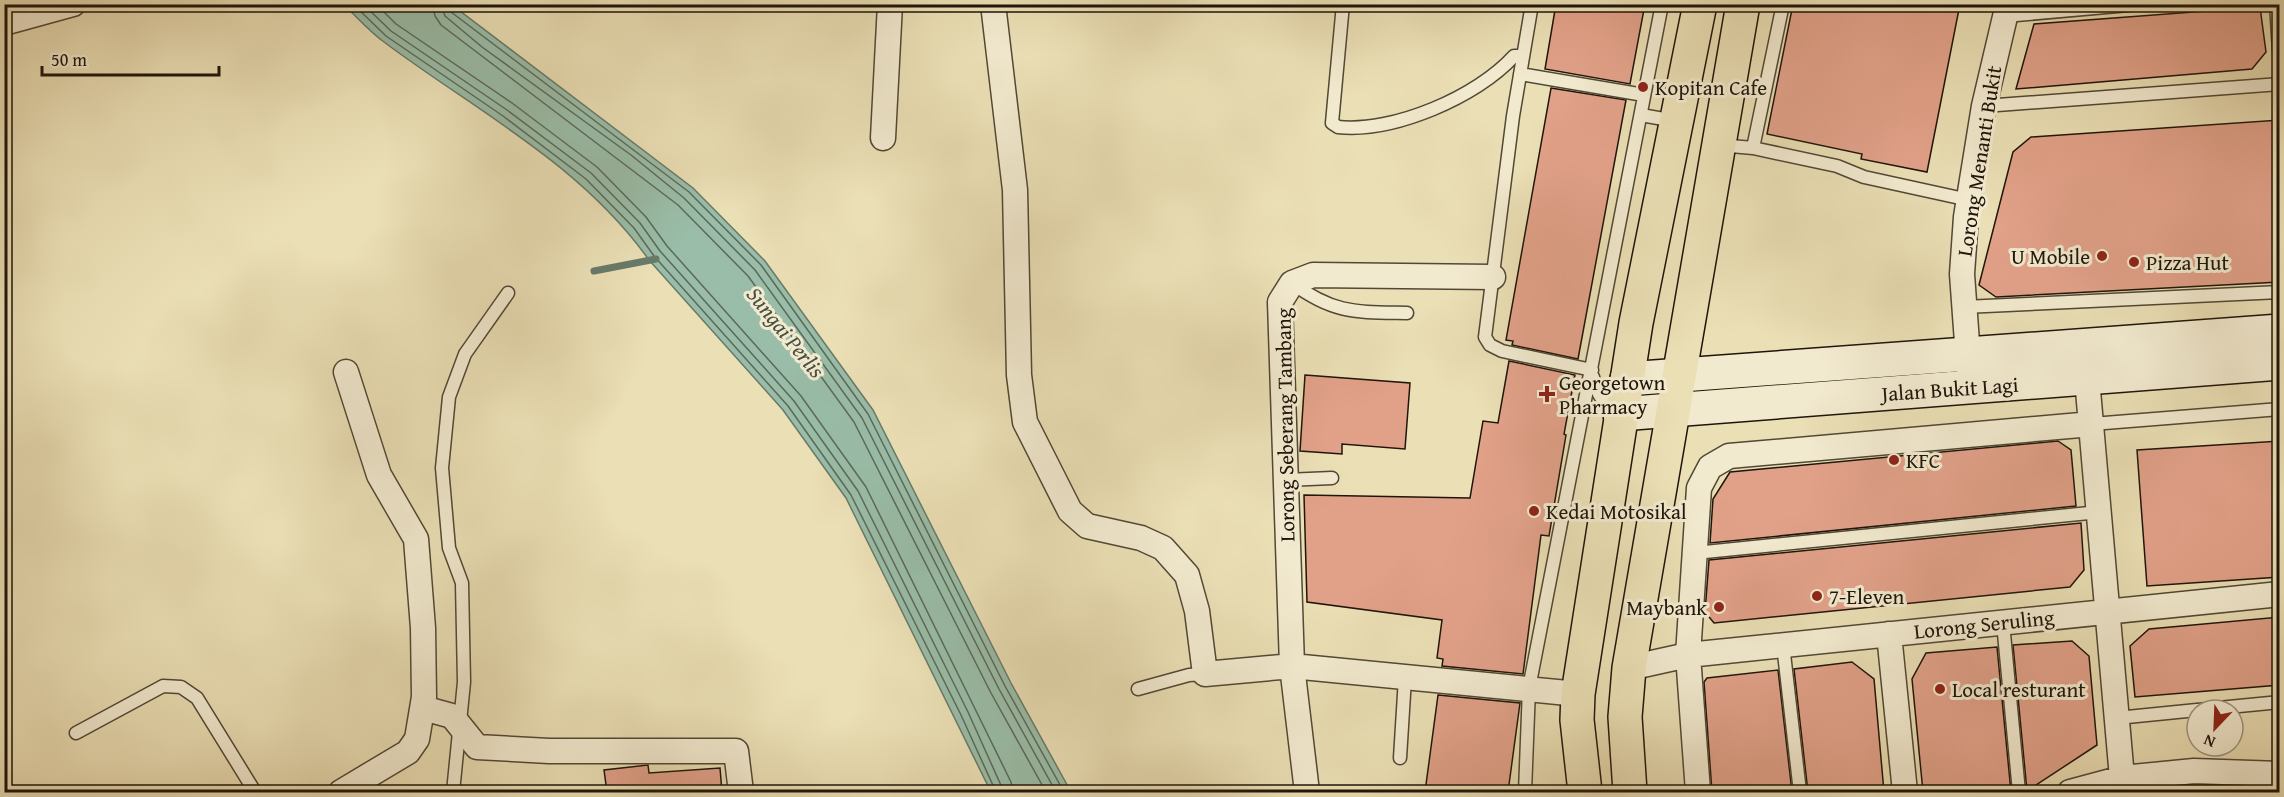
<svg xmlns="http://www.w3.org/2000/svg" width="2284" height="797" font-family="'Gentium Book Plus',serif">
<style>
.water{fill:#99bda8;stroke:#687a69;stroke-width:1.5}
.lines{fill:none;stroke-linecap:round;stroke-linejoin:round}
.shore{stroke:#5c6959;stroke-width:1.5}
.stream{stroke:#687a69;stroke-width:7}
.building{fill:#e1a189;stroke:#1e150a;stroke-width:1.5}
.lane-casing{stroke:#514835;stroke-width:15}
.street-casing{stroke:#514835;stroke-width:27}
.secondary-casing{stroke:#1e150a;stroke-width:36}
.primary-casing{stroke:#1e150a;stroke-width:36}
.lane{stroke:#f2eacf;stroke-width:12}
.street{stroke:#f2eacf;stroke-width:24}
.secondary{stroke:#f2eacf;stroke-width:33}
.primary{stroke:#ebdfb5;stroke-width:33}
.poi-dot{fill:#8f2418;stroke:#f2eacf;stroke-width:2}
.labels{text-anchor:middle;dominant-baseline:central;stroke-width:6;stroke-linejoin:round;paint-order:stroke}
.poi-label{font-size:21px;fill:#1e150a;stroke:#f2eacf;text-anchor:start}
.street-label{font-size:21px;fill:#1e150a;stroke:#f2eacf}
.water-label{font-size:22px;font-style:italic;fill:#495041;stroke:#f2eacf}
</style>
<rect width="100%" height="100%" fill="#ebdfb5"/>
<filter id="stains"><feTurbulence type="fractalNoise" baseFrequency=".00333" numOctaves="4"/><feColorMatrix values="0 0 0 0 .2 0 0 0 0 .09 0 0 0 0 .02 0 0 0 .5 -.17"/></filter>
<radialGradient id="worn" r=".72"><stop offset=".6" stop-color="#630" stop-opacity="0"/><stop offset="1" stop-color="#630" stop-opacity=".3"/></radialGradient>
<path class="water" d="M344 5H452L693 188 765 261 873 410 1011 683 1071 792H991L846 498 783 410 649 260C581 164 476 111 384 42 370 32 357 17 344 5Z"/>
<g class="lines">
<path class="shore" d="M353 4 386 36 503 116 586 179 634 228 654 256 788 406 851 495 961 715 996 792
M363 4 391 31 507 110 591 173 640 223 660 251 794 401 858 491 968 712 1004 792
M376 4 396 24 512 103 597 167 646 217 667 246 801 396 866 487 1011 782 1013 792
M432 4 435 16 441 25 678 205 748 276 854 422 991 693 1046 792
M441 4 445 16 482 47 631 155 684 198 755 270 862 418 999 689 1056 792
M449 4 451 12 689 192 761 265 868 414 1005 686 1064 792"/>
<path class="stream" d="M594 271 656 259"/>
</g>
<path class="building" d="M1556 4H1645L1630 84 1545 69Z
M1793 4H1960L1927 172 1861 159 1862 154 1767 134Z
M2260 7 2266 52 2252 69 2016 89 2034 24Z
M1551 88 1626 100 1578 359 1512 345 1513 341 1506 340Z
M2280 120V282L1996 297 1979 285 2013 152 2031 137Z
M1509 361 1575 375 1564 434 1566 435 1549 536 1541 535 1523 674 1442 666 1443 659 1437 658 1442 620 1307 602 1304 495 1470 498 1483 421 1498 423Z
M1305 375 1410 383 1405 449 1342 444V454L1300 451Z
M2058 441 2071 450 2076 506 1710 543 1713 499 1730 472Z
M2280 441V577L2147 586 2137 450Z
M2081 523 2084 570 2070 587 1714 623 1705 612 1709 560Z
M2280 617V685L2135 697 2130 646 2149 629Z
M2072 641 2089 656 2097 745 2027 791 2013 645Z
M1997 647 2011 792H1923L1912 679 1926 653Z
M1852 662 1874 679 1884 792H1808L1794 669Z
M1778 670 1792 792H1712L1704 682 1707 678Z
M1438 695 1520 703 1508 792H1425Z
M648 765 649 773 720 768 722 792H607L604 770Z"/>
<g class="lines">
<defs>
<path id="lane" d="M1343 4 1332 123 1338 127C1393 133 1477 97 1514 56H1523
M1532 4 1513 116 1485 337 1490 345 1502 351 1592 370
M2276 4 2280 67
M2005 16 2140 4
M1520 74 1644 95
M1984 106 2280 84
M1641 115 1675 121
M1719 145 1753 148 1837 166 1864 177 1969 200
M1753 148 1783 4
M1292 283C1334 314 1356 312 1407 313
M1964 307 2280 292
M1593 377C1597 395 1603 403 1618 413
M2092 424 2280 409
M1286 480 1332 478
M1695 553 2099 512
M2003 623 2019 792
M1783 645 1800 792
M1138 689 1189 675 1205 674
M2198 710 2280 702
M2117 718 2197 710
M76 733 163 686 181 687 197 698 255 792
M1400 758 1405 678
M453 792 464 682 462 583 449 548 442 468 449 397 465 354 508 293
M1525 792 1529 688 1662 4"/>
<path id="street" d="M993 4 1015 190 1019 375 1025 422 1070 511 1087 526 1141 538 1163 548 1187 575 1197 611 1205 674 1292 666 1578 694
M4 23 73 4
M883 138 890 4
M1969 370 1962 274 1966 217 1984 106 2008 4
M2087 379 2122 778
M1889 634 1905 792
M1629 668 1688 655 2280 594
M423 708 452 716 477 747 549 751H736L741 792
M341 792 408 752 417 739 424 697 423 628 416 539 379 475 346 372
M1307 792 1292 666 1280 302 1292 283 1313 275 1493 277
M1698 792 1688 655 1699 488 1710 467 1729 456 2092 424
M2070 792 2122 778 2194 771 2280 774"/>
<path id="secondary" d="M1627 379 2280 331
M1620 414 2280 363"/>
<path id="primary" d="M1585 792 1577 720 1578 694 1636 323 1700 4
M1630 792 1625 717 1629 668 1743 4"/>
</defs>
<use href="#lane" class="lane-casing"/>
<use href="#street" class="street-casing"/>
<use href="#secondary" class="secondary-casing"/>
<use href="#primary" class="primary-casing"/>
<use href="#lane" class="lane"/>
<use href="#street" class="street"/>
<use href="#secondary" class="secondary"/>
<use href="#primary" class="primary"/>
</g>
<g class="poi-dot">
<circle cx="1643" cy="87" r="6"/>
<circle cx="2102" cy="256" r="6"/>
<circle cx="2134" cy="262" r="6"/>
<path d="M1544 385h6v6h6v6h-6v6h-6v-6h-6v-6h6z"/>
<circle cx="1894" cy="460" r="6"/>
<circle cx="1534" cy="511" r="6"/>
<circle cx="1817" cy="596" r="6"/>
<circle cx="1719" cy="607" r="6"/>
<circle cx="1940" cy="689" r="6"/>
</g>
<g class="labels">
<g class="poi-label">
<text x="1655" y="87">Kopitan Cafe</text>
<text x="2090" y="256" text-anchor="end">U Mobile</text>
<text x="2146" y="262">Pizza Hut</text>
<text x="1559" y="382">Georgetown<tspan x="1559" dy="24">Pharmacy</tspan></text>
<text x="1906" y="460">KFC</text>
<text x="1546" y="511">Kedai Motosikal</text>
<text x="1829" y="596">7-Eleven</text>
<text x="1707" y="607" text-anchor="end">Maybank</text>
<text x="1952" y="689">Local resturant</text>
</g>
<g class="street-label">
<text transform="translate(1979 161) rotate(-81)">Lorong Menanti Bukit</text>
<text transform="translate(1950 389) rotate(-4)">Jalan Bukit Lagi</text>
<text transform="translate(1285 425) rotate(-91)">Lorong Seberang Tambang</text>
<text transform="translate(1984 624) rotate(-6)">Lorong Seruling</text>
</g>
<g class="water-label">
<text transform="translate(786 332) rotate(51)">Sungai Perlis</text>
</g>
</g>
<rect width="2284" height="797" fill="none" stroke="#ebdfb5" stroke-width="24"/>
<rect x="6" y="6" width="2272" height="785" fill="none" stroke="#1e150a" stroke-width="3"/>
<rect x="12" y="12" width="2260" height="773" fill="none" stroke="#1e150a" stroke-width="1.5"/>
<g transform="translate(2215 728) rotate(203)"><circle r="28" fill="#f2eacf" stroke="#9d9580" stroke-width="1.5"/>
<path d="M0-4.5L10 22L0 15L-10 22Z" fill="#8f2418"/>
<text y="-9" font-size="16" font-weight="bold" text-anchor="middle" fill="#1e150a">N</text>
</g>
<path d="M42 66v9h177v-9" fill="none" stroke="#1e150a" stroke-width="3"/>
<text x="51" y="66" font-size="18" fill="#1e150a" stroke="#f2eacf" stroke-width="4.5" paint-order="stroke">50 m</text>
<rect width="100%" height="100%" filter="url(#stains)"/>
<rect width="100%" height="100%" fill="url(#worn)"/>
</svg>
